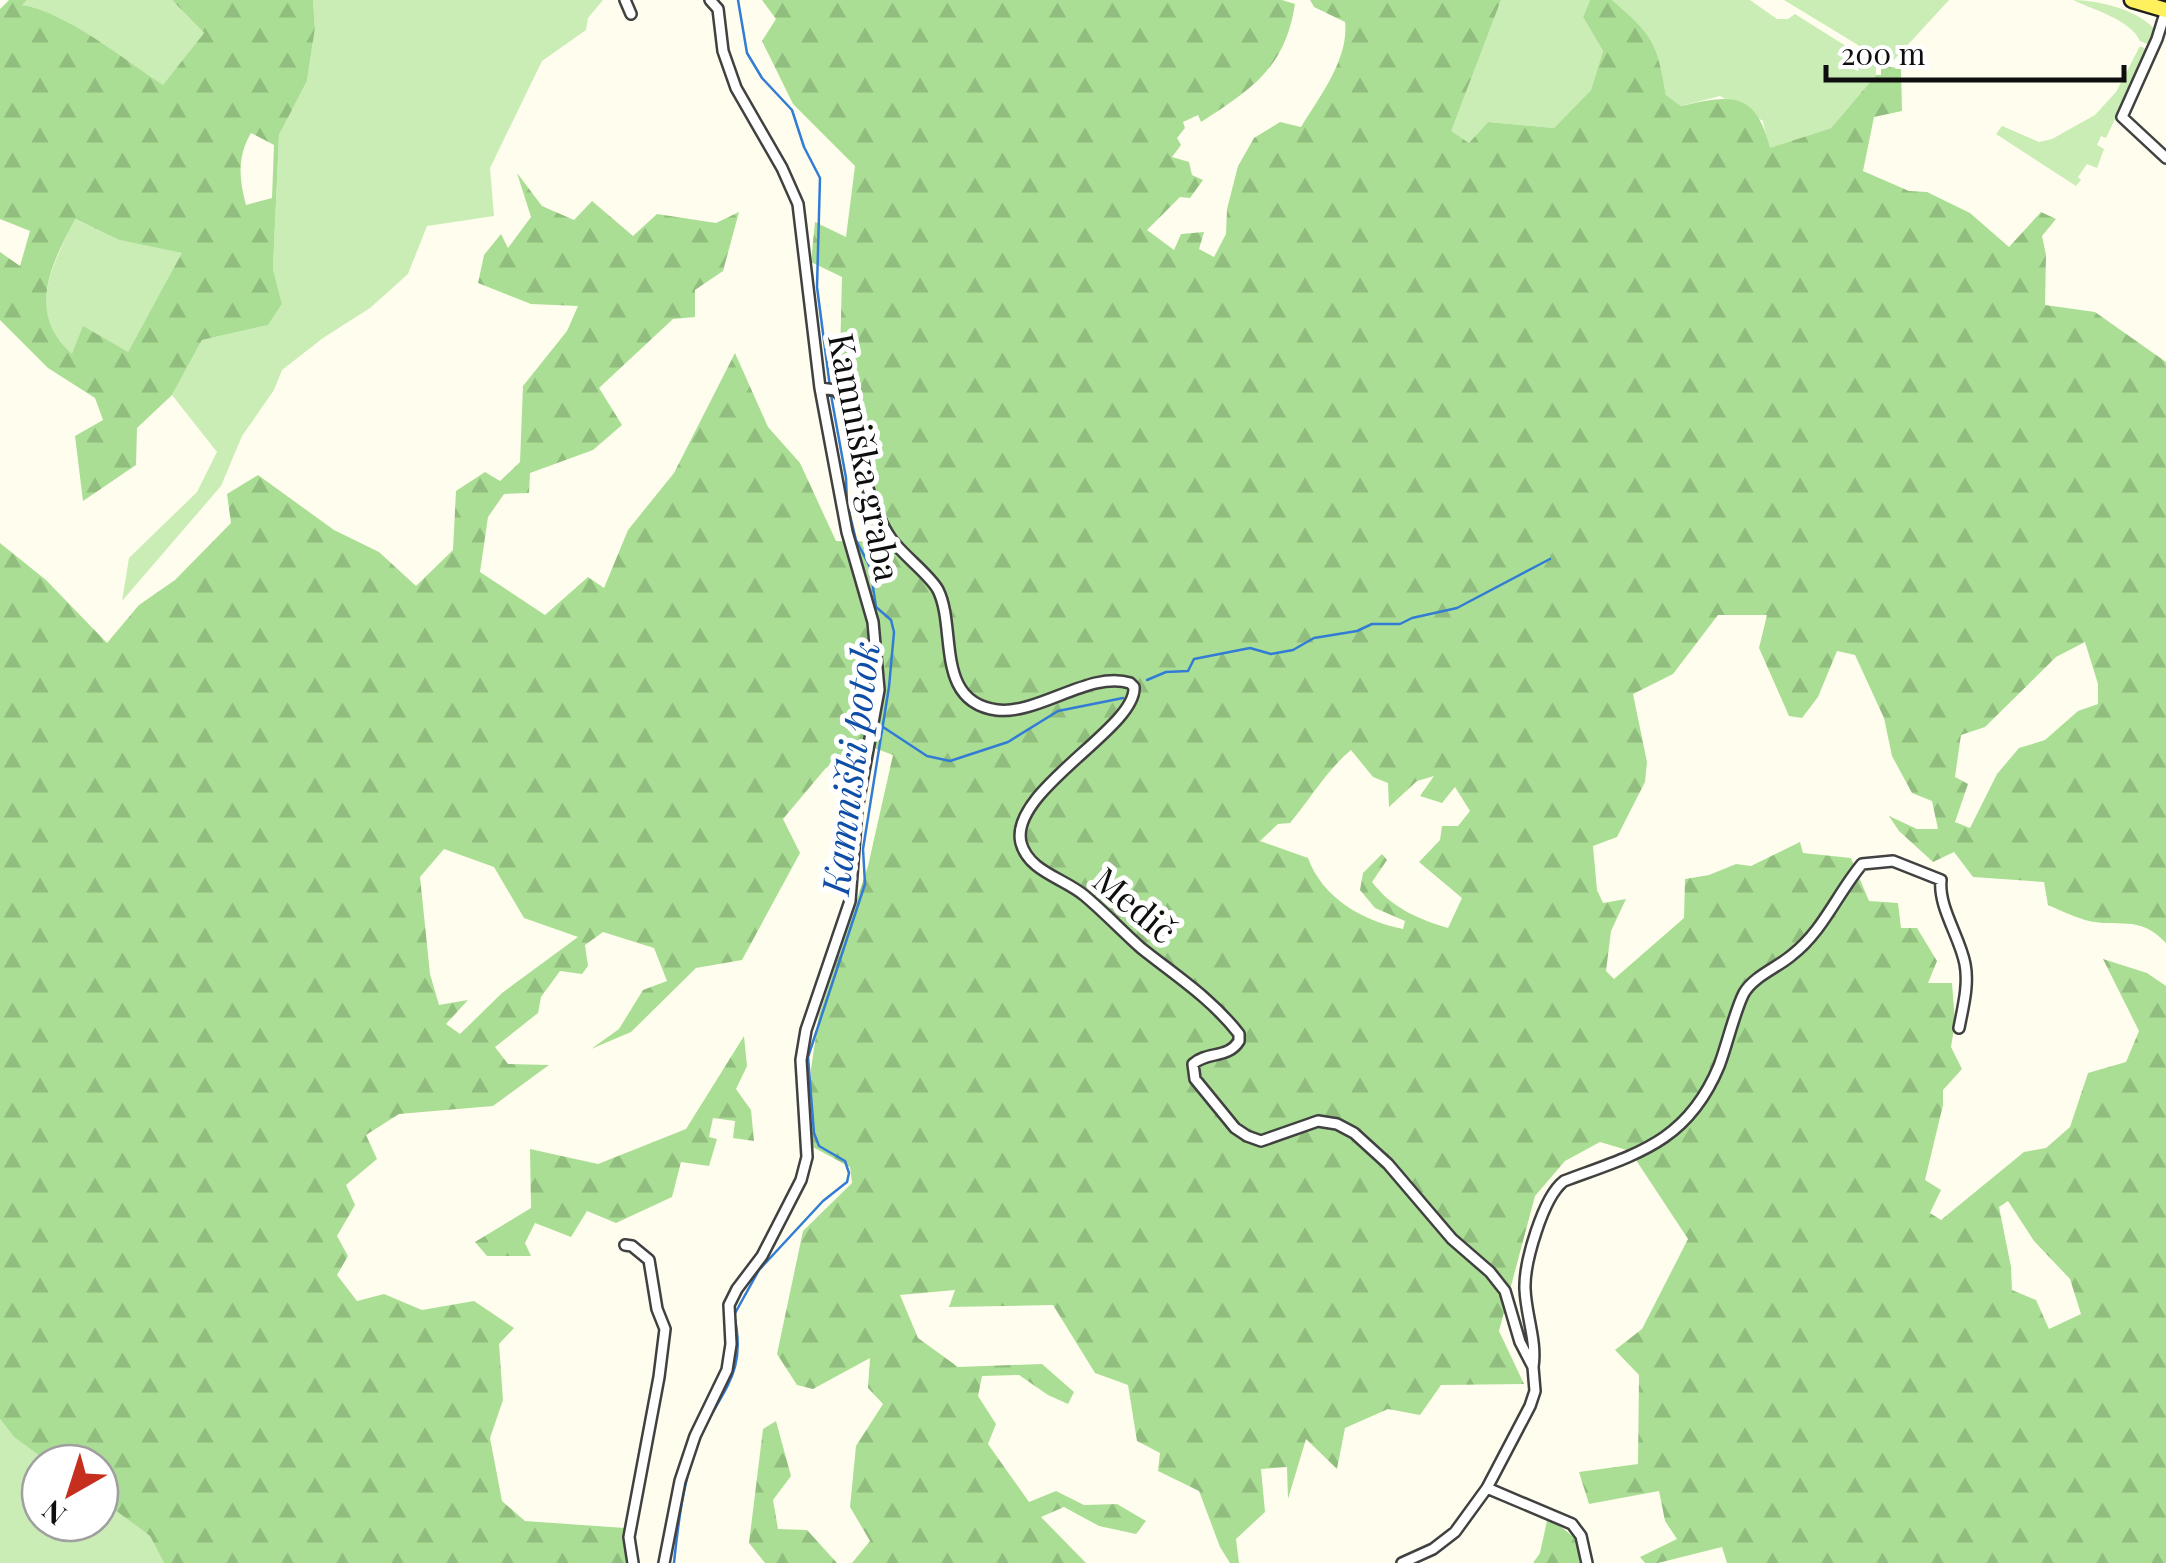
<svg xmlns="http://www.w3.org/2000/svg" width="2166" height="1563" font-family="'Playfair Display',serif">
<style>
.grass{fill:#caecb5}
.forest{fill:url(#forest-firs);fill-rule:evenodd}
.lines{fill:none;stroke-linecap:round;stroke-linejoin:round}
.stream{stroke:#327cd5;stroke-width:2.5}
.street-casing{stroke:#414141;stroke-width:14}
.primary-casing{stroke:#1f1f1f;stroke-width:19}
.street{stroke:#fff;stroke-width:9}
.primary{stroke:#fff05e;stroke-width:14}
.labels{text-anchor:middle;dominant-baseline:central;stroke-width:10;stroke-linejoin:round;paint-order:stroke}
.street-label{font-size:35px;fill:#0e0e0e;stroke:#fff}
.water-label{font-size:38px;font-style:italic;fill:#0f4ea7;stroke:#fff}
</style>
<defs>
<pattern id="forest-firs" width="22" height="20" patternUnits="userSpaceOnUse" patternTransform="scale(2.5)"><rect width="22" height="20" fill="#aade94"/><path d="M5 1l3.5 6h-7zM16 11l3.5 6h-7z" fill="#91bd7e"/></pattern>
</defs>
<rect width="100%" height="100%" fill="#fffeee"/>
<path class="grass" d="M27 0H172L204 33 163 86C127 61 63 10 21 5Z
M313 0H603L588 18 586 30 542 61 490 168 494 216 427 226 408 274 370 308 323 338 282 370 274 390 242 436 221 486 122 601 129 558 197 492 217 452 172 395 202 340 268 325 282 304 273 269 279 135 307 81 315 28Z
M1501 0H1590L1583 17 1603 51 1591 90 1554 128 1488 122 1469 143 1450 131Z
M1612 0H1750L1777 19H1788L1795 14 1876 65V75L1831 128 1769 149 1763 121 1720 96 1681 106 1666 95C1656 43 1653 35 1612 0Z
M1784 0H1949L1892 62 1881 65 1858 45Z
M2073 0C2100 0 2141 11 2156 31L2150 45 2140 41C2131 20 2094 10 2073 0Z
M2140 46 2148 50 2106 138 2101 136 2097 145 2104 149 2097 168 2087 164 2078 177 2081 180 2076 186 1996 134 2002 126 2039 142 2052 139 2095 115 2116 92Z
M74 219 119 240 183 253 128 352 73 355C24 311 53 268 74 219Z
M0 1419 14 1437 49 1463H40V1523H100V1499L150 1536 164 1563H0Z"/>
<path class="forest" d="M9 0H27L22 5C65 11 126 61 163 85L204 33 172 0H313L315 28 307 81 279 135 273 269 282 304 268 325 202 340 172 395 137 428 136 465 83 501 75 436 103 420 95 398 48 368 0 320V252L20 266 30 231 0 219V9ZM251 133 274 145 272 198 246 205C239 179 237 157 251 133ZM75 219 119 240 182 253 128 352 83 326 72 354C26 313 51 265 75 219Z
M762 0H1282L1295 4C1285 68 1253 88 1201 122L1198 115 1183 122 1185 128 1177 138 1181 145 1172 157 1189 162 1192 175 1203 180 1190 198 1180 197 1147 230 1174 250 1181 234 1204 232 1199 249 1214 257 1226 234 1227 209 1238 166 1254 138 1280 122 1301 127C1320 96 1349 59 1345 22L1314 7 1310 0H1501L1451 131 1469 143 1488 122 1554 128 1591 90 1603 51 1583 17 1590 0H1612C1653 35 1657 43 1666 95L1681 106C1731 94 1756 91 1770 148L1831 128 1876 75H1881V65L1901 69 1902 111 1874 117 1863 171 1909 191 1927 192 1970 213 2009 247 2041 212 2056 219 2042 236 2046 255 2045 305 2095 312 2166 362V943C2138 913 2118 929 2085 920 2072 916 2060 910 2048 905L2044 882 1973 877 1954 852 1933 862 1899 831 1889 816 1917 829H1938L1932 801 1912 793 1892 756 1884 718 1855 655 1837 651 1818 697 1802 718 1789 716 1759 648 1767 615H1718L1673 674 1633 694 1647 762 1645 782 1617 837 1593 846 1597 890 1603 903 1626 899 1611 931 1606 971 1614 979 1684 918 1685 879 1709 875 1736 864 1751 866 1800 842 1803 853 1851 858 1869 901 1898 903 1901 928H1917L1937 961 1928 983H1952L1955 1022 1951 1047 1962 1069 1943 1090V1105L1925 1180 1941 1190 1930 1213 1941 1220 2024 1152 2046 1148 2070 1127 2088 1073 2126 1062 2139 1031 2103 959 2147 973 2166 986V1563H1727L1722 1547 1658 1563H1645L1640 1557 1677 1539 1665 1521 1659 1491 1589 1504 1579 1472 1638 1464 1639 1375 1615 1350 1642 1329 1688 1239 1630 1151 1600 1142 1565 1161 1535 1196 1499 1331 1524 1384 1441 1385 1420 1415 1388 1409 1345 1428 1337 1469 1306 1439 1288 1499 1287 1467 1261 1469 1265 1512 1236 1539 1239 1563H1230L1220 1547 1199 1491 1158 1471 1160 1453 1137 1441 1128 1385 1095 1373 1053 1305 949 1307 955 1290 900 1295 918 1338 958 1367 1042 1364 1074 1392 1068 1404 1048 1395 1019 1375 982 1376 978 1396 996 1424 988 1444 1029 1502 1056 1491 1084 1505 1117 1504 1146 1521 1136 1534 1099 1526 1064 1507 1041 1517 1086 1563H852L870 1541 850 1507 856 1446 883 1404 868 1388 870 1358 813 1389 797 1385 777 1354 803 1231 852 1183 850 1167 811 1146V1069L819 1015 868 866 893 755 858 742 825 769 783 819 800 853 742 960 696 968 631 1032 591 1049 619 1029 643 990 667 981 654 948 603 932 585 945 588 966 582 974 560 971 541 997 538 1013 495 1047 508 1064 549 1065 493 1106 399 1114 366 1135 377 1159 346 1185 355 1205 337 1236 348 1256 337 1275 357 1301 384 1294 422 1310 474 1301 514 1328 499 1344 503 1400 490 1438 502 1501 525 1521 625 1528 629 1563H164L150 1536 100 1499V1463H49L14 1437 0 1419V543L46 580 107 643 139 605 175 580 231 523 227 494 258 475 334 530 379 552 416 586 453 550 456 491 485 472 500 481 520 462 523 386 567 331 578 306 531 304 478 283 484 255 501 234 508 248 531 217 517 173 542 206 574 220 592 201 633 236 657 214 716 223 739 212 723 271 695 290V317L673 319 599 388 622 425 593 450 530 473 529 493 504 494 488 517 480 572 545 615 588 577 604 588 628 530 674 473 735 353 768 427 800 463 836 541 872 542 855 465 840 356 842 277 811 262 815 222 846 237 855 166 793 104 762 41 776 19ZM2085 642 2098 684V704L2078 711 2045 740 2019 748 1997 774 1970 828 1955 822 1968 784 1955 777 1961 735 1985 727 2056 657ZM1351 750 1373 777 1388 783 1389 807 1417 781 1434 776 1420 796 1442 803 1455 787 1470 811 1458 826H1442L1440 840 1419 862 1462 898 1448 928C1418 919 1392 908 1372 882L1387 860 1382 854 1363 873 1360 890 1375 908 1405 921 1403 929C1362 921 1322 897 1308 858L1260 841 1278 824 1290 823C1311 798 1326 771 1351 750ZM444 849 494 867 524 918 578 937 502 993 460 1034 446 1024 468 1000 439 1005 430 974 420 877ZM2008 1201 2034 1241 2070 1279 2081 1314 2049 1329 2036 1300 2012 1290 2011 1267 1999 1207Z
M744 1036 747 1066 736 1089 751 1110 754 1141 733 1138 735 1121 713 1118 709 1137 717 1139 709 1166 681 1162 672 1197 616 1223 587 1211 571 1237 535 1223 525 1243 531 1256H487L475 1242 531 1208 530 1149 598 1164 686 1129Z
M776 1421 791 1476 773 1500 778 1529 807 1530 837 1563H765L749 1543 763 1429Z
M1548 1516 1577 1540 1580 1563H1533L1540 1553Z"/>
<g class="lines">
<path class="stream" d="M738 0 747 53 762 78 792 110 804 147 820 178 817 287 830 387
M1147 680 1166 672 1188 671 1194 659 1250 648 1271 654 1293 650 1314 638 1357 631 1372 624H1400L1412 618 1457 608 1550 559
M883 727 927 756 950 761 1008 742 1058 711 1123 698
M674 1563C678 1524 683 1484 696 1447 716 1393 749 1379 734 1315L759 1270 823 1201 847 1182 849 1173 845 1161 819 1146 814 1133 808 1057 865 884 863 849 889 687 894 632 891 620 876 607 870 567 856 540 847 503 846 478 831 395"/>
<defs>
<path id="street" d="M625 0 631 14
M2166 10 2157 39 2122 117 2166 158
M820 388 835 390 842 397C854 438 868 507 892 540 904 556 931 576 938 590 957 628 934 702 997 710 1038 715 1091 670 1130 683L1134 687C1137 728 1008 791 1021 843 1029 872 1064 878 1085 896 1104 912 1122 931 1141 948 1176 976 1211 998 1239 1034V1041C1228 1059 1207 1051 1193 1064L1195 1079 1235 1128 1247 1136 1261 1141 1318 1121 1337 1124 1354 1133 1388 1164 1452 1239 1490 1272 1505 1291 1520 1342 1533 1367 1535 1391 1530 1406 1487 1488 1455 1532 1433 1549 1402 1563
M625 1245 632 1246 649 1260 657 1309 665 1329 659 1377 629 1537 633 1563
M1533 1367C1537 1341 1526 1316 1525 1289 1524 1263 1543 1197 1564 1181 1636 1154 1687 1143 1719 1066 1727 1045 1735 1010 1744 993 1754 976 1777 968 1792 955 1823 931 1837 894 1862 864L1893 861 1941 880C1938 907 1960 937 1965 964 1969 985 1963 1007 1959 1028
M1487 1488 1572 1524 1581 1536 1587 1563
M664 1563 680 1481 695 1436 727 1370 731 1344 729 1305 737 1289 762 1256 801 1180 807 1157 801 1060 806 1030 850 901 857 809 879 690 873 622 847 532 820 388 798 204 782 168 736 88 723 51 718 9 710 0"/>
<path id="primary" d="M2132 0 2166 10"/>
</defs>
<use href="#street" class="street-casing"/>
<use href="#primary" class="primary-casing"/>
<use href="#street" class="street"/>
<use href="#primary" class="primary"/>
</g>
<g class="labels">
<g class="street-label">
<text transform="translate(866 457) rotate(79)">Kamniška graba</text>
<text transform="translate(1136 904) rotate(40)">Medič</text>
</g>
<g class="water-label">
<text transform="translate(849 768) rotate(-83)">Kamniški potok</text>
</g>
</g>
<g transform="translate(70 1493) rotate(219)"><circle r="48" fill="#ffffff" stroke="#9f9f9f" stroke-width="2.5"/>
<path d="M0-8L18 38L0 25L-18 38Z" fill="#c62e1d"/>
<text y="-15" font-size="28" font-weight="bold" text-anchor="middle" fill="#0e0e0e">N</text>
</g>
<path d="M1826 65v15h298v-15" fill="none" stroke="#0e0e0e" stroke-width="5"/>
<text x="1841" y="65" font-size="30" fill="#0e0e0e" stroke="#ffffff" stroke-width="8" paint-order="stroke">200 m</text>
</svg>
